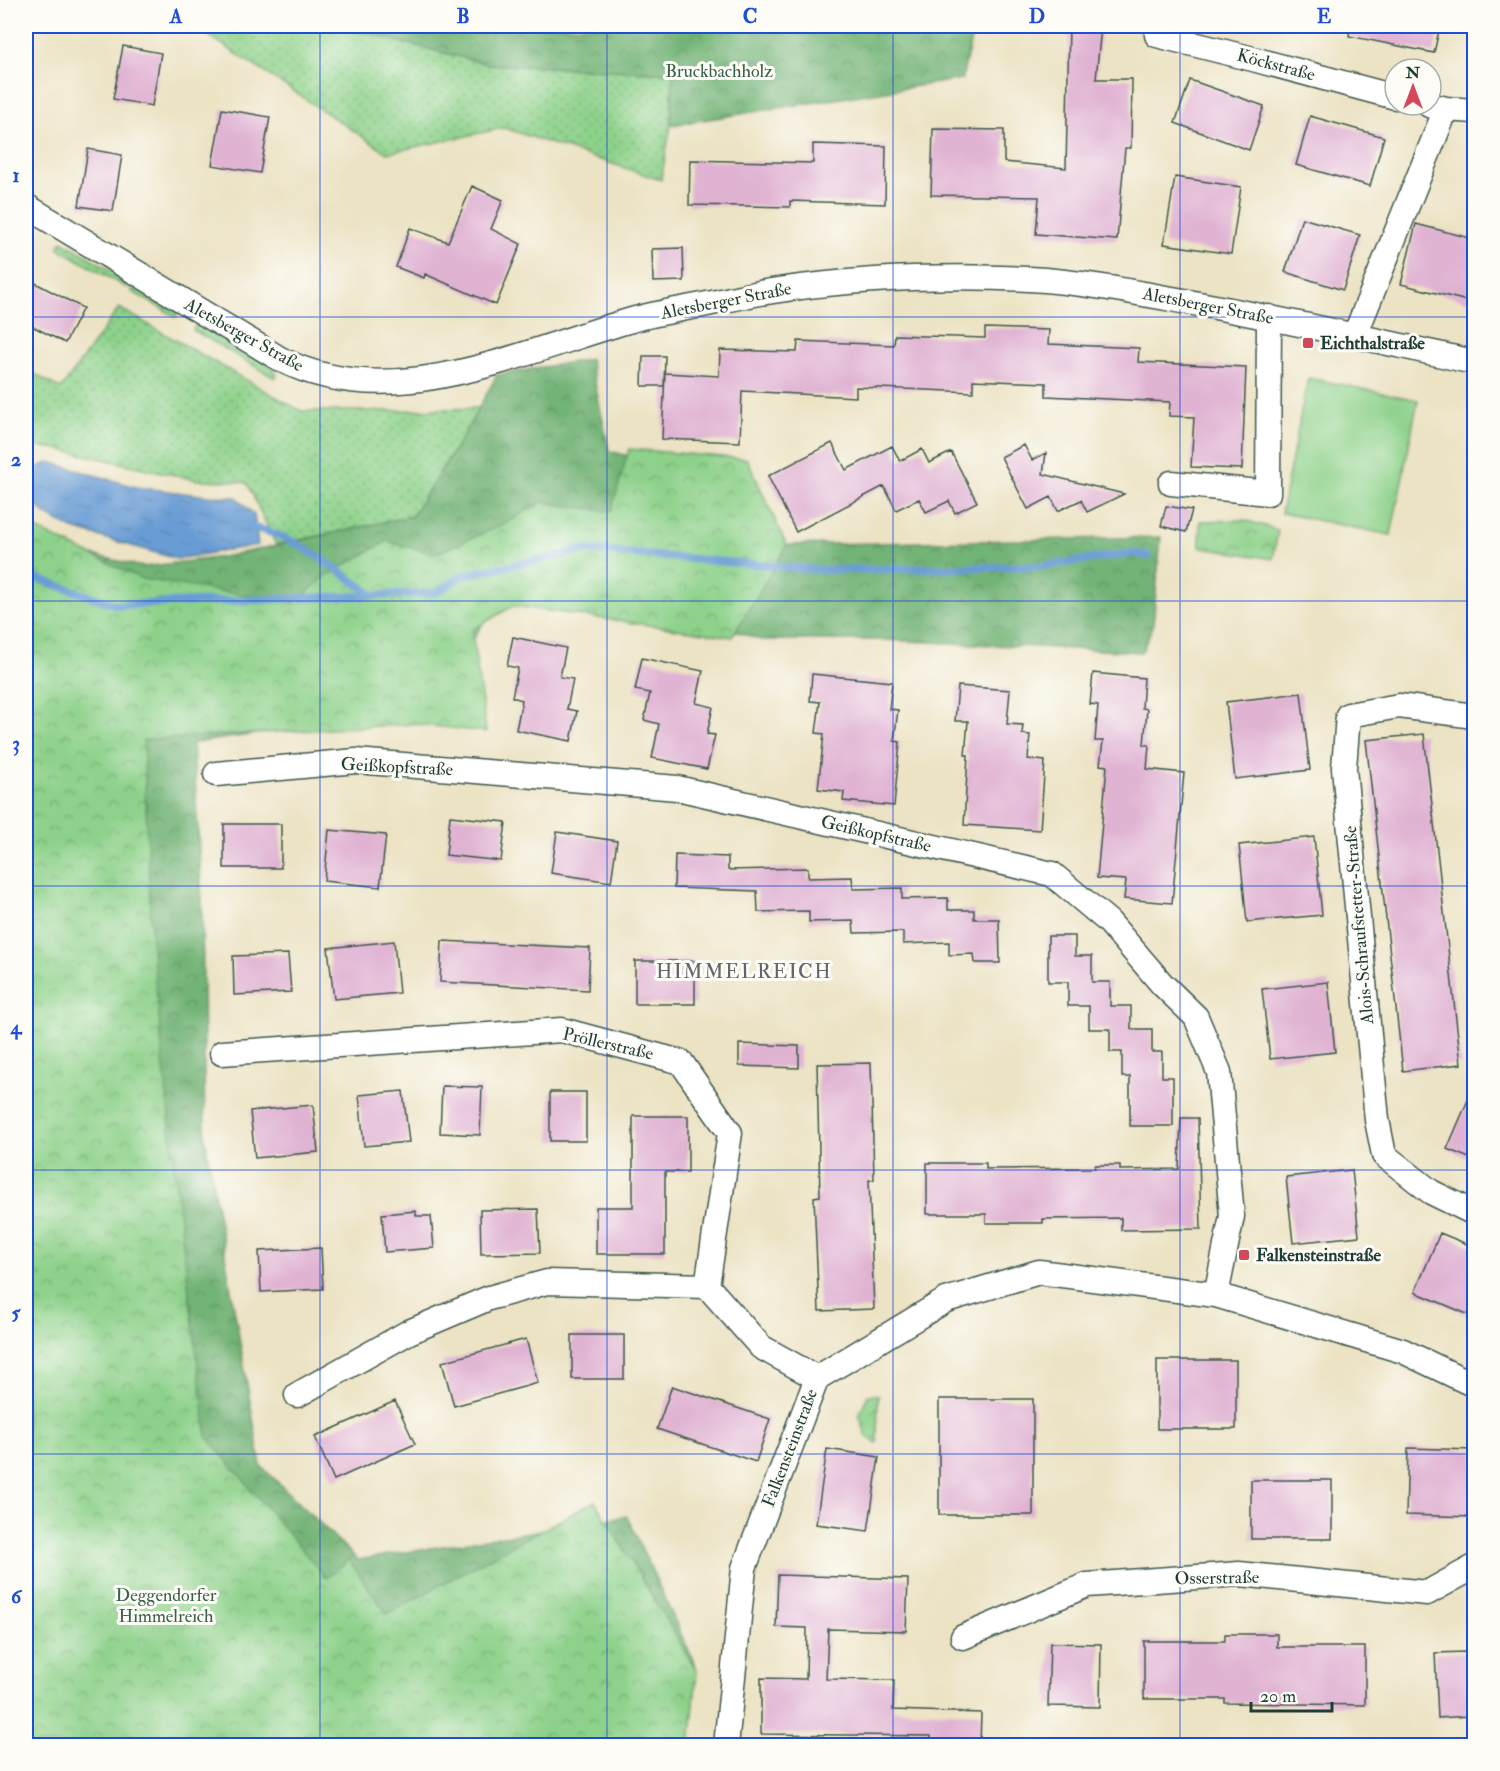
<svg xmlns="http://www.w3.org/2000/svg" width="1500" height="1771" font-family="'IM FELL Double Pica',serif">
<style>
.grass{fill:url(#grass-dots);stroke:#56875f;stroke-width:1.5}
.forest{fill:url(#forest-crowns);stroke:#487855;stroke-width:1.5}
.park{fill:url(#park-crowns);stroke:#56875f;stroke-width:1.5}
.pitch{fill:#8dd18a;stroke:#56875f;stroke-width:1.5}
.water{fill:url(#water-ripples);stroke:#446c84;stroke-width:1.5}
.lines{fill:none;stroke-linecap:round;stroke-linejoin:round}
.stream{stroke:#699cd4;stroke-width:8}
.building{fill:#e0b3d3}
.street-casing{stroke:#3e564a;stroke-width:27}
.street{stroke:#fff;stroke-width:24}
.grid{fill:none;stroke:#1d4ed8;stroke-width:1.5;stroke-opacity:0.55}
.poi-dot{fill:#d1495b;stroke:#fdfcf7;stroke-width:2}
.labels{text-anchor:middle;dominant-baseline:central;stroke-width:6;stroke-linejoin:round;paint-order:stroke}
.street-label{font-size:18px;fill:#1f3d34;stroke:#fdfcf7}
.park-label{font-size:18px;fill:#3a624a;stroke:#fdfcf7}
.poi-label{font-size:18px;font-weight:bold;fill:#1f3d34;stroke:#fdfcf7;text-anchor:start}
.neighbourhood-label{font-size:20px;letter-spacing:1.5px;fill:#63666c;stroke:#fdfcf7}
.neatline{fill:none;stroke:#1d4ed8;stroke-width:2}
.grid-label{font-size:20px;text-anchor:middle;font-weight:bold;fill:#1d4ed8}
</style>
<defs>
<pattern id="grass-dots" width="8" height="8" patternUnits="userSpaceOnUse" patternTransform="scale(1.5)"><rect width="8" height="8" fill="#8dd18a"/><path d="M2 2h.1M6 6h.1" fill="none" stroke="#73ab72" stroke-width="1.8" stroke-linecap="round"/></pattern>
<pattern id="forest-crowns" width="20" height="18" patternUnits="userSpaceOnUse" patternTransform="scale(1.5)"><rect width="20" height="18" fill="#72b376"/><path d="M2 6a3 3 0 1 1 6 0M12 15a3 3 0 1 1 6 0" fill="none" stroke="#5d9362"/></pattern>
<pattern id="park-crowns" width="20" height="18" patternUnits="userSpaceOnUse" patternTransform="scale(1.5)"><rect width="20" height="18" fill="#8dd18a"/><path d="M2 6a3 3 0 1 1 6 0M12 15a3 3 0 1 1 6 0" fill="none" stroke="#73ab72"/></pattern>
<pattern id="water-ripples" width="26" height="14" patternUnits="userSpaceOnUse" patternTransform="scale(1.5)"><rect width="26" height="14" fill="#699cd4"/><path d="M2 4q2-2 4 0t4 0M15 11q2-2 4 0t4 0" fill="none" stroke="#5680ad"/></pattern>
</defs>
<rect width="100%" height="100%" fill="#fdfcf7"/>
<filter id="ink" filterUnits="userSpaceOnUse"><feTurbulence type="fractalNoise" baseFrequency=".0167" numOctaves="2"/><feDisplacementMap in="SourceGraphic" scale="12" xChannelSelector="R" yChannelSelector="G"/><feConvolveMatrix kernelMatrix="1 2 1 2 8 2 1 2 1" color-interpolation-filters="sRGB"/></filter>
<filter id="wash" filterUnits="userSpaceOnUse"><feTurbulence type="fractalNoise" baseFrequency=".008" numOctaves="4" result="noise"/><feDisplacementMap in="SourceGraphic" scale="24" xChannelSelector="R" yChannelSelector="G"/><feGaussianBlur stdDeviation="1.35" result="paint"/><feColorMatrix in="noise" values="0 0 0 0 0 0 0 0 0 0 0 0 0 0 0 0 0 1.4 0 .05"/><feComposite in="paint" operator="in"/></filter>
<g filter="url(#wash)">
<rect width="100%" height="100%" fill="#ece3c4"/>
<path class="grass" d="M180 26H339L488 64 673 73 671 125 661 180 504 128 387 153 208 35Z
M62 241 128 280 127 288 58 248Z
M134 284 179 312 176 317 131 291Z
M119 308 301 411H379L479 408 462 438 412 516 276 545 247 483 232 481 197 480 57 449 26 445V369L61 389Z
M198 322 271 366 277 375 275 378 193 330Z"/>
<path class="forest" d="M339 26H974L962 79 671 125 673 73 488 64Z
M590 359 609 451 656 463 781 545 1161 537 1153 625 1142 652 884 640H761L624 592 507 582 448 683 328 724 193 743 202 902 205 1137 261 1466 358 1560 627 1516 697 1669 690 1745 348 1746 26 1602V539L143 567 223 557 412 516 462 438 497 375Z"/>
<path class="park" d="M629 449 747 459 787 546 732 637 513 606 472 630 486 732 415 724 143 740 152 949 176 1187 207 1437 326 1578 349 1560 387 1614 595 1501 697 1671 690 1745H26V518L30 526 142 579 295 603 326 576 387 541 435 554 502 525 542 502 611 512Z
M1244 520 1278 530 1273 559 1200 547V521Z
M868 1395H878L877 1444 867 1437 859 1415Z"/>
<path class="pitch" d="M1308 378 1418 400 1391 535 1281 513Z"/>
<path class="water" d="M49 462 136 487 208 496 236 497 254 515 258 545 177 559 73 529 46 515 34 503 29 486 35 469Z"/>
<g class="lines">
<path class="stream" d="M26 463 43 473
M246 527C290 531 337 570 373 595
M26 575 117 605 436 593 463 575 587 550 821 570 1043 566 1134 553 1148 556"/>
</g>
<g id="blocks">
<path class="building" d="M1069 26H1101L1096 79H1132L1131 148H1125L1117 240 1036 234 1039 197 931 195 933 129 1004 130V162L1066 168Z
M1350 26H1440L1434 53 1349 36Z
M123 46 161 53 152 106 113 99Z
M1190 80 1264 106 1249 150 1175 123Z
M222 109 270 117 260 173 212 165Z
M1310 116 1384 137 1370 186 1296 165Z
M813 144 886 146 885 204 790 201V207L689 205 690 160 813 163Z
M88 149 122 155 113 211 79 206Z
M1175 177 1241 187 1231 254 1164 244Z
M472 186 503 200 491 229 521 244 496 305 425 274 424 278 396 267 410 228 448 242Z
M1302 218 1360 235 1343 290 1285 272Z
M1416 224 1474 239V289L1471 302 1401 284Z
M683 248 684 281 653 282 652 249Z
M26 278 83 308 65 343 26 323Z
M985 328 1049 330 1048 344 1139 348 1138 362 1246 367 1242 469 1191 467 1194 417 1169 416 1170 402 1046 396V383L973 380V392L856 387V397L742 391 740 442 662 439 665 373 719 376 720 350 797 352 798 341 894 345 895 335 985 338Z
M643 356H665L664 386H642Z
M832 443 846 470 892 446 900 461 922 449 929 463 951 452 977 502 955 513 949 501 926 512 919 499 896 510 884 486 796 532 768 476Z
M1024 445 1032 460 1046 453 1043 474 1124 494 1087 512 1081 500 1058 511 1051 497 1028 509 1001 457Z
M1166 506 1192 510 1186 532 1161 526Z
M513 637 566 648 560 677 573 679 567 709 577 711 571 741 516 730 522 700 512 697 518 668 507 666Z
M642 658 703 671 696 703 713 707 707 734 715 735 707 769 652 758 659 724 644 720 650 693 635 690Z
M1093 673 1144 678 1142 708 1147 709 1144 745H1149L1147 769 1184 773 1172 903 1124 899 1126 880 1097 878 1107 766 1100 765 1103 741H1095L1098 705 1090 704Z
M812 674 892 682 889 709 898 710 894 741 900 742 894 806 843 801 844 792 818 789 824 734 816 733 820 702 810 701Z
M958 686 1010 690 1007 724 1023 725 1022 734 1030 735 1028 759 1045 761 1040 830 964 825 968 755H965L968 721H955Z
M1301 693 1310 770 1235 779 1226 702Z
M1424 734 1461 1064 1403 1071 1366 740Z
M450 816 506 822 501 861 446 855Z
M224 824H281V868H224Z
M329 830 386 835 380 887 324 881Z
M557 832 617 841 611 882 551 873Z
M1314 837 1322 915 1247 922 1239 845Z
M675 855 728 857V870L808 868V878L852 877 853 889 902 888V899L948 898V910H974V919H999L1000 963H975L974 954 949 955V942L903 944V932L854 933 853 921 809 922V911L758 912 757 891 674 888Z
M1048 936H1075V956H1092V982H1110V1006H1131V1029H1152V1052H1162V1077H1173V1126H1130V1077H1122V1052H1110V1029H1089V1006H1068V982H1048Z
M394 941 399 993 334 999 328 948Z
M442 941 590 948 588 990 440 982Z
M288 954 291 992 234 995 233 956Z
M635 961H695V1004H635Z
M1328 982 1335 1052 1270 1059 1262 989Z
M739 1044 799 1046V1068L739 1066Z
M871 1063 874 1180H869L874 1309 819 1311 814 1197 820 1196 817 1064Z
M442 1086 482 1087 480 1135 440 1133Z
M1474 1086V1160L1447 1149Z
M403 1091 409 1142 364 1146 359 1095Z
M550 1092H586V1141H550Z
M313 1105 318 1152 255 1158 250 1111Z
M633 1116H688V1172H665V1254H596V1207H633Z
M1181 1118H1198L1201 1229 1121 1230V1218L1043 1219V1223H986V1214H927V1163H986V1169L1095 1168V1165H1120V1170L1179 1169Z
M1352 1170 1359 1236 1293 1243 1286 1177Z
M538 1209 540 1253 481 1254 480 1210Z
M416 1211V1216H431L434 1248 385 1252 382 1214Z
M1440 1233 1474 1247V1317L1415 1292Z
M321 1248 323 1289 261 1292 259 1251Z
M572 1335H624V1379H572Z
M526 1339 538 1383 454 1406 442 1362Z
M1157 1360H1236V1429H1157Z
M672 1386 770 1419 756 1462 657 1429Z
M939 1399H1033V1515H939Z
M395 1401 415 1444 334 1480 315 1437Z
M1408 1448 1474 1450V1517L1406 1515Z
M827 1449 879 1457 868 1531 816 1524Z
M1251 1480H1332V1539H1251Z
M778 1575 908 1579 906 1631 828 1629 826 1679 894 1680 893 1710 981 1713 980 1746H931V1736L761 1734V1678L806 1679 807 1628 776 1627Z
M1225 1634H1277V1647H1365V1705L1225 1703V1699H1144V1641H1225Z
M1050 1643 1101 1644 1100 1707 1048 1706Z
M1466 1652 1469 1716 1438 1718 1435 1653Z"/>
</g>
</g>
<g filter="url(#ink)">
<use href="#blocks" fill-opacity="0" stroke="#3e564a" stroke-width="1.5"/>
<g class="lines">
<defs>
<path id="street" d="M1157 35 1253 59 1395 97
M1429 105 1446 109 1474 111
M26 206 280 359C392 417 524 350 635 319 658 313 683 309 707 304 731 299 755 293 779 290 861 278 946 275 1029 279 1086 282 1143 294 1199 304 1291 321 1383 342 1474 362
M1355 335 1446 109
M1171 483 1268 493 1269 317
M1474 716 1399 706 1348 715 1344 768 1377 1120 1384 1155 1431 1192 1474 1213
M216 774 356 761 677 788 1052 874 1109 922 1162 984 1196 1017 1219 1072 1232 1216 1216 1295
M222 1053 562 1030 681 1062 730 1133 707 1286
M297 1395 409 1332 489 1298 547 1282 707 1286 761 1347 817 1378
M963 1637 1087 1585 1239 1574 1427 1593 1474 1567
M726 1746 744 1568 817 1378 946 1300 1039 1272 1216 1295 1403 1351 1474 1385"/>
</defs>
<use href="#street" class="street-casing"/>
<use href="#street" class="street"/>
</g>
</g>
<path class="grid" d="M320 26V1746M607 26V1746M893 26V1746M1180 26V1746M26 317H1474M26 601H1474M26 886H1474M26 1170H1474M26 1454H1474"/>
<g class="poi-dot">
<rect x="1302" y="337" width="12" height="12" rx="3"/>
<rect x="1238" y="1249" width="12" height="12" rx="3"/>
</g>
<g class="labels">
<g class="street-label">
<text transform="translate(1276 65) rotate(15)">Köckstraße</text>
<text transform="translate(726 301) rotate(-11)">Aletsberger Straße</text>
<text transform="translate(1208 306) rotate(11)">Aletsberger Straße</text>
<text transform="translate(244 335) rotate(29)">Aletsberger Straße</text>
<text transform="translate(397 767) rotate(3)">Geißkopfstraße</text>
<text transform="translate(876 834) rotate(13)">Geißkopfstraße</text>
<text transform="translate(1359 925) rotate(-95)">Alois-Schraufstetter-Straße</text>
<text transform="translate(608 1044) rotate(13)">Pröllerstraße</text>
<text transform="translate(790 1448) rotate(-69)">Falkensteinstraße</text>
<text transform="translate(1217 1578) rotate(-1)">Osserstraße</text>
</g>
<g class="park-label">
<text x="719" y="71">Bruckbachholz</text>
<text x="166" y="1595">Deggendorfer<tspan x="166" dy="21">Himmelreich</tspan></text>
</g>
<g class="poi-label">
<text x="1320" y="343">Eichthalstraße</text>
<text x="1256" y="1255">Falkensteinstraße</text>
</g>
<g class="neighbourhood-label">
<text x="744" y="971">HIMMELREICH</text>
</g>
</g>
<rect width="1500" height="1771" fill="none" stroke="#fdfcf7" stroke-width="66"/>
<g transform="translate(1413 87)"><circle r="28" fill="#fdfcf7" stroke="#a4b0a9" stroke-width="1.5"/>
<path d="M0-4.5L10 22L0 15L-10 22Z" fill="#d1495b"/>
<text y="-9" font-size="16" font-weight="bold" text-anchor="middle" fill="#1f3d34">N</text>
</g>
<path d="M1251 1702v9h81v-9" fill="none" stroke="#1f3d34" stroke-width="3"/>
<text x="1260" y="1702" font-size="18" fill="#1f3d34" stroke="#fdfcf7" stroke-width="4.5" paint-order="stroke">20 m</text>
<rect x="33" y="33" width="1434" height="1705" class="neatline"/>
<g class="grid-label">
<text x="176" y="23">A</text>
<text x="463" y="23">B</text>
<text x="750" y="23">C</text>
<text x="1037" y="23">D</text>
<text x="1324" y="23">E</text>
<text x="16" y="182">1</text>
<text x="16" y="466">2</text>
<text x="16" y="750">3</text>
<text x="16" y="1034">4</text>
<text x="16" y="1319">5</text>
<text x="16" y="1603">6</text>
</g>
</svg>
